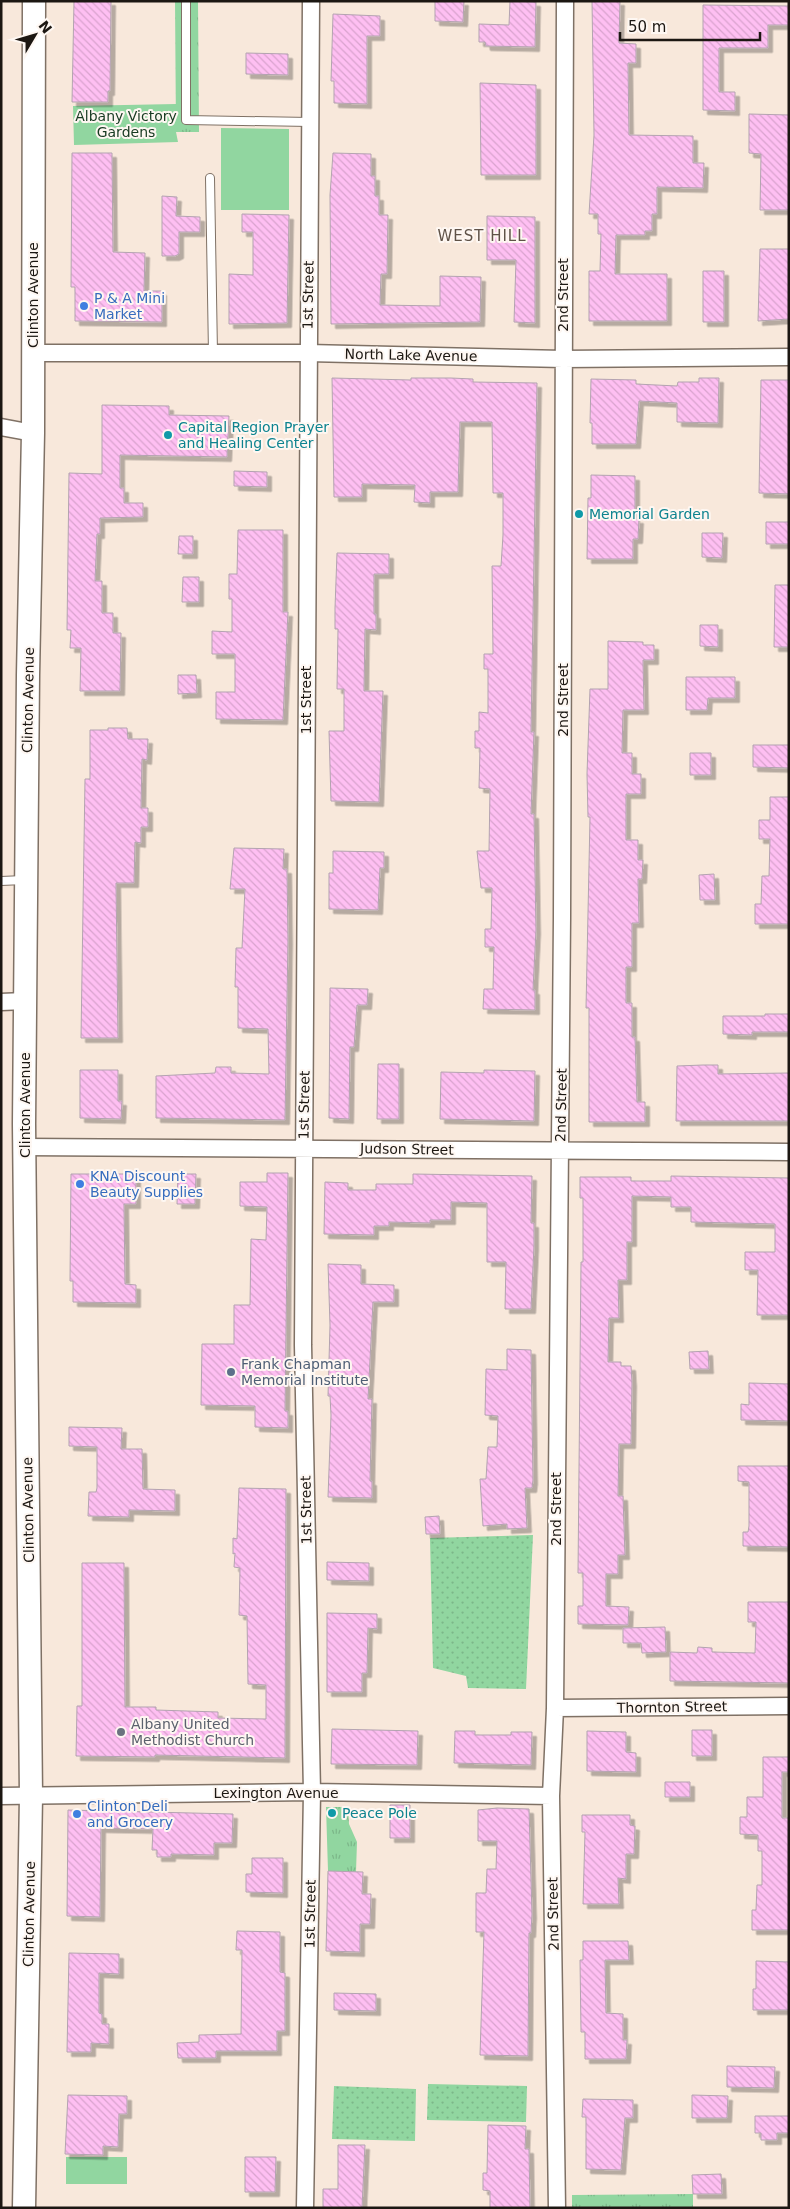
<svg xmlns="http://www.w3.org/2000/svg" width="790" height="2209" font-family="'DejaVu Sans',sans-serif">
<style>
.grass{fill:url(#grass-dots)}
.park{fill:url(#park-tufts)}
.garden{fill:#91d6a0}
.building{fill:url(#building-back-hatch);stroke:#b3a3b0;filter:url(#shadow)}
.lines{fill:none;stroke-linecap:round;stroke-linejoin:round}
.lane-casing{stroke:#7f7165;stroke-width:10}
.street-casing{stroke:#7f7165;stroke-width:19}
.secondary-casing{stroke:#7f7165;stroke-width:25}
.lane{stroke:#fff;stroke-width:8}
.street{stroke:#fff;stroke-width:16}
.secondary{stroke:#fff;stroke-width:22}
.shop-dot{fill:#3f7fe0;stroke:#fef7f2;stroke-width:2}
.culture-dot{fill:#0f9aa8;stroke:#fef7f2;stroke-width:2}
.service-dot{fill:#5c6f8a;stroke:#fef7f2;stroke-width:2}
.worship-dot{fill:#6b7280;stroke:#fef7f2;stroke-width:2}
.labels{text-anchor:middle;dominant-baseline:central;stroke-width:4;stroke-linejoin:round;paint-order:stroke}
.park-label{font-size:14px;fill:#173a21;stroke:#fef7f2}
.street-label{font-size:14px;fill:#1c1712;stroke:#fef7f2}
.shop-label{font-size:14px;fill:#366cbe;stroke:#fef7f2;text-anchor:start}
.culture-label{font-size:14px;fill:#0d838f;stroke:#fef7f2;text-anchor:start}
.service-label{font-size:14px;fill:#4e5e75;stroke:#fef7f2;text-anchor:start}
.worship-label{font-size:14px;fill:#5b616d;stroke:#fef7f2;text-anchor:start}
.neighbourhood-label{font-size:15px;letter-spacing:1px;fill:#5f5247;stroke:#fef7f2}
</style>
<defs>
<pattern id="grass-dots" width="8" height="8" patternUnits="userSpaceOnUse" patternTransform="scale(1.25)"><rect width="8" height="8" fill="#91d6a0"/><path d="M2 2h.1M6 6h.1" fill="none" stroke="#7cb789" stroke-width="1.8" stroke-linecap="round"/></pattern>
<pattern id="park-tufts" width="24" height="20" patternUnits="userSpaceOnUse" patternTransform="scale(1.25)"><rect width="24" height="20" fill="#91d6a0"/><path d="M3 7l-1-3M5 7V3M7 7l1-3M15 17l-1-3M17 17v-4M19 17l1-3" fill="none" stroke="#7cb789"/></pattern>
<pattern id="building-back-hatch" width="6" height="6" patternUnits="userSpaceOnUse" patternTransform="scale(1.25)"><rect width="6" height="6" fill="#febff2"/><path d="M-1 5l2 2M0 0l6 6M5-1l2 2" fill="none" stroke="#d9a3ce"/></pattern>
<filter id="shadow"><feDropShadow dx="4.5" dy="4.5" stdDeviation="0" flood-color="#0004"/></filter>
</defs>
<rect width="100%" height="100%" fill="#f8e8db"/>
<path class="grass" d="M533 1535 526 1689 468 1688 466 1676 433 1668 430 1538Z
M428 2084 527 2086 526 2122 427 2120Z
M334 2086 416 2089 415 2141 332 2139Z"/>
<path class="park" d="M175 1H198L199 132H176Z
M326 1807H348L349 1824 357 1842 356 1872 328 1871Z
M693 2194V2208H572V2195Z"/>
<path class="garden" d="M176 104V132L178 142 74 145 73 106Z
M221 128 289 129V210H221Z
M66 2157H127V2184H66Z"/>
<path class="building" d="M74 1H111L110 91H108V102H72Z
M435 1H464L463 22 435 21Z
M510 1 536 2 535 47 486 46 485 42H479V24L509 25Z
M592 1H620L619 43 636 44V63H628L629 135 693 136V163H704L703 188 657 187V214H652V231H645V235H616L615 274H667V321H589V271H600L601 234H598V214H589L594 135Z
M703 5 789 6V25H768V48H719V92H735V111L703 110Z
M333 14 380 16V36H367V104L334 103V81H331Z
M246 53 288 54V75L246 74Z
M480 83 536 85V175H481Z
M749 114 789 115V210H760L761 154 749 153Z
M72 153H112L113 252 145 253 144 291H162V322L75 321V287H71Z
M333 153 371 154V176H375V196H379V215H388L387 274H381L380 305 440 306V276L481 277 480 322 331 324 330 195Z
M162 196 177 197 176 216 200 217V232H179V254L175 256H162Z
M242 214 289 215 287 323 229 324V274L253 275V232H242Z
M487 216 535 217V323L514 322 516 260H487Z
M760 249H789V319L758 321Z
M703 271H724V322H703Z
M332 378 411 380V378H451L473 379V382L537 383 531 732H534L531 814H534L536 930 533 990H535V1010L483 1009 484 989H493L494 947H485V929H491L492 888H481L477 851H489L490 789 479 788 480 748H475V731H479V712L488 713V669H484V654H493L492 566H501L503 535V493H493L492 422H460L458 492H430V503L414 502 415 485 362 484V497H334Z
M699 378H719L718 423 677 422V403L639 401 636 444H592V423H590L591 379 636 380V384L677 386 678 382H699Z
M761 380H789V494L759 493Z
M102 405 169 406V415L229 416 227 457 120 455V488H124V503H143V517L100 518V534H97L95 581H102V613H113V633H121L120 691H80L81 648H70L71 630H67L69 473 102 474Z
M234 471 267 472V487L234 486Z
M591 475 635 476V519H639L638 539H633V559H587L588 498H591Z
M766 522H789V544H766Z
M238 530H283V612H288L283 720 216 719V692H235V654H212V631L232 632V599H229V574H237Z
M702 533H723L722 558 702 557Z
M179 536H193V554H178Z
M337 553 389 554V574H374V614H376V630L365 629 364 691H383L379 802 331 801 329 731H344V689H337L338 629H335V608Z
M183 577H199V602H182Z
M775 585H789V647H774Z
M700 625H718V647L700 646Z
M608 641 643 642V645H654V660H643L644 710H623L622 753H632V774H641V794H626V840H638V860H643L642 879H638L639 923H632V967H626V1003H632V1037H635L637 1102H645V1122H589V1008H586L590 817H588L587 774 590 689H608Z
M178 675H196L197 693 178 694Z
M686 677H735V698H708L707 710H686Z
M108 728H127L128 739H148L147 760 142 759 141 808H148V827H141V843L135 842 134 883H116L118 1038H81L85 779H90V730H108Z
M753 745H789V768L753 767Z
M690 753H711V775H690Z
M770 797H789V924H755V904H761L762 876H769L770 839H759V820H770Z
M234 848 284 849 283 869H287L288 940 285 1120 156 1118V1076L215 1073 216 1067H231V1073L269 1074 268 1029 238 1028V987H235L236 948H242L245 889H230Z
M333 851 384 852V868H380L378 910 329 909V873H333Z
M714 874 715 900H700L699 875Z
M330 988 368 989 367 1005H357L354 1047H350L349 1119 329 1118Z
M765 1014H789V1032H752V1035L723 1034V1016H765Z
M378 1064H399V1119H377Z
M703 1065H718V1074L789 1073V1121H676L677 1066Z
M80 1070H118V1101H122L121 1119 80 1118Z
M484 1070 535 1071 534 1121 440 1119 441 1072 484 1073Z
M267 1173H288L285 1411H288V1428L255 1427V1406L201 1405 202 1344H234V1305H250L251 1239 266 1240 267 1207 240 1206V1182H267Z
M71 1174H136V1204H124L125 1284 136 1285V1303L73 1302V1281H70Z
M178 1174H196L195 1204H177Z
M413 1174 532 1176 531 1223H534V1246L531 1309H505L506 1262H487V1203L451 1202V1220H430V1223L389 1222V1226H374V1235L324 1234 325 1182 348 1183V1190H376V1184H413Z
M671 1176 789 1178V1315H757L758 1270H745V1252H775V1224L691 1222V1207H671V1197L632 1196V1242H627V1280H618L619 1318H609L608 1362H621V1366H631L632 1382 631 1444H619L618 1496H623L625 1555H618V1574H606V1606L629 1607 628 1625 578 1624V1606H583V1573H578L581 1262H583V1198H580V1177H631V1181H671Z
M328 1264 361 1265V1284L394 1285V1302H373L368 1399H372L370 1481H372V1498L328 1497 331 1415 330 1396H328L330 1325Z
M507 1349 531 1350 533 1480 532 1488H525L527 1528 507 1529V1524L483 1526 480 1479H486L488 1447H497L498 1416 485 1415 486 1369 507 1370Z
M708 1351 709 1369H690L689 1352Z
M749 1383 789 1384V1421L741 1420V1404L749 1405Z
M69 1427 122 1428 121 1449H142L143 1489 175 1490V1511L129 1510V1517L88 1516 89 1492H96L97 1488V1447L69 1446Z
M738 1466H789V1547L743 1546V1532H748L749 1526V1482L738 1481Z
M239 1488 286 1489 285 1758 155 1755V1757L76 1756 77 1706H82V1563H124L125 1707H156V1710L218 1712V1718L266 1719V1685L248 1684 247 1616 239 1615 240 1568 234 1567 235 1553 233 1554V1538L237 1539Z
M439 1516 440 1534H426L425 1517Z
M327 1562 369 1563V1581L327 1580Z
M748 1602H789V1683L670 1681V1652L697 1653 698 1647 712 1648V1652L755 1653 756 1622H748Z
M327 1613 377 1614V1629L368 1628 367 1673H362V1692H327Z
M665 1627 666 1652 642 1653 641 1643H623V1628Z
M332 1729 418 1731 417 1765 331 1764Z
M692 1730H712V1756H692Z
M455 1731H475V1735H511V1732H532L531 1765 454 1763Z
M587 1731 626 1732V1752L636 1753V1772L587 1771Z
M763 1757H789V1772H782V1818H789V1930H752V1910H756L757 1885H762V1851H758V1835L740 1834V1817H747V1797H763Z
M665 1782H690V1797H665Z
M390 1805H410V1838H390Z
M497 1808 529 1809 532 1914 531 1933H529L528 2056 480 2055 484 1932H476V1893H486L487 1869H496L497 1841H478V1810Z
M68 1810 233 1814 232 1843H214V1855L171 1854V1857H157V1850H152L153 1829 101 1828 100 1917 67 1916Z
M582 1815H630V1825L635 1826 634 1854H626V1879L618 1878 619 1904H583L585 1832H582Z
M252 1858H283V1893L246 1892V1874H252Z
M328 1871 363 1872 362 1894H371L370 1924H360V1952L326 1951Z
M237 1931 280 1932V1972L285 1973V2031H277V2051H216V2058H178L177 2043 199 2042V2035L241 2034 242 1950H236Z
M583 1941H628L629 1960H605L606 2013 623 2014V2040H627L626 2059H585V2032H581L580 1960H583Z
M69 1953 119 1954V1974L99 1973V2013L102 2014V2024H109V2044L91 2043V2052H67Z
M756 1961 789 1962V2010H753V1989H756Z
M334 1993 376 1994V2011L334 2010Z
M727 2066 775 2067 774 2088 727 2087Z
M68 2095 127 2096V2114H119L118 2147 103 2146V2155L65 2154Z
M692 2095 728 2096 727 2118H692Z
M583 2099 633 2100V2118H625L621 2170 586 2169V2117H582Z
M755 2116H789V2133H777V2140H761V2133H755Z
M488 2125 526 2126 525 2149H529L530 2208H490V2191L483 2190V2173H487Z
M338 2145H365L362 2208H323V2189H338Z
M245 2157H276L275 2192H245Z
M721 2174 722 2194H693L692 2175Z"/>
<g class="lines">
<defs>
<path id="lane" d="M186 1V120L310 122
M210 178 213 353
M1 881 24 880"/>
<path id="street" d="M33 353H308L563 359 789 357
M1 427 33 433
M1 1002 25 1001
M24 1147 789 1152
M555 1708 789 1706
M1 1796 312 1792 551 1796
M305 2208 312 1792 303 1345 311 1
M557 2208 551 1796 555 1708 562 918 565 1"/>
<path id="secondary" d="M24 2208 31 1796 24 1124 28 675 33 433 34 1"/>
</defs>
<use href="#lane" class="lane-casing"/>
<use href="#street" class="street-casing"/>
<use href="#secondary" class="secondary-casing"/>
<use href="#lane" class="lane"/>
<use href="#street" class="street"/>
<use href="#secondary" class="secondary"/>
</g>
<g class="shop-dot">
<circle cx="84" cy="306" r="5"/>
<circle cx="80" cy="1184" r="5"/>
<circle cx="77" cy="1814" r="5"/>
</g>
<g class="culture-dot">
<circle cx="168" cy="435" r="5"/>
<circle cx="579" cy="514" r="5"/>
<circle cx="332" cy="1813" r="5"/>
</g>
<circle class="service-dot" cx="231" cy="1372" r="5"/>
<circle class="worship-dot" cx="121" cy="1732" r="5"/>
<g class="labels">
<g class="park-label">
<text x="126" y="116">Albany Victory<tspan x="126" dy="16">Gardens</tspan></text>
</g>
<g class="street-label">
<text transform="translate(33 295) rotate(-90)">Clinton Avenue</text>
<text transform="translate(308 295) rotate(-89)">1st Street</text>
<text transform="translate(563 295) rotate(-90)">2nd Street</text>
<text transform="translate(411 355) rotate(1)">North Lake Avenue</text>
<text transform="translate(28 700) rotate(-89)">Clinton Avenue</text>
<text transform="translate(306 700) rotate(-90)">1st Street</text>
<text transform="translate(563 700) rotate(-90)">2nd Street</text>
<text transform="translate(25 1105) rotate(-90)">Clinton Avenue</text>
<text transform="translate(304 1105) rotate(-89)">1st Street</text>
<text transform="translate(561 1105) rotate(-89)">2nd Street</text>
<text transform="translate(407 1149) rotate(1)">Judson Street</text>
<text transform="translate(556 1509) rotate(-90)">2nd Street</text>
<text transform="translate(28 1510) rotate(-91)">Clinton Avenue</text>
<text transform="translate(306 1510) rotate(-91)">1st Street</text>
<text transform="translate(672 1707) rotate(-1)">Thornton Street</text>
<text x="276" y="1793">Lexington Avenue</text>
<text transform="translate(29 1914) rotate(-89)">Clinton Avenue</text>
<text transform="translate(310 1914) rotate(-89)">1st Street</text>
<text transform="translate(553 1914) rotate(-91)">2nd Street</text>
</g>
<g class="shop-label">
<text x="94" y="298">P &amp; A Mini<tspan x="94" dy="16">Market</tspan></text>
<text x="90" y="1176">KNA Discount<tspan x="90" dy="16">Beauty Supplies</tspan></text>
<text x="87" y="1806">Clinton Deli<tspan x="87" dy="16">and Grocery</tspan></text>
</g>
<g class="culture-label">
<text x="178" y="427">Capital Region Prayer<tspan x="178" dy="16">and Healing Center</tspan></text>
<text x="589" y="514">Memorial Garden</text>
<text x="342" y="1813">Peace Pole</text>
</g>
<g class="service-label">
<text x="241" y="1364">Frank Chapman<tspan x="241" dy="16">Memorial Institute</tspan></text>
</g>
<g class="worship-label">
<text x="131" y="1724">Albany United<tspan x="131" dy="16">Methodist Church</tspan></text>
</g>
<g class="neighbourhood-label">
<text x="482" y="236">WEST HILL</text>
</g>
</g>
<rect width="790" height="2209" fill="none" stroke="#1c1712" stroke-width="5"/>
<g transform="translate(35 35) rotate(52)" stroke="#fef7f2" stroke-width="4" paint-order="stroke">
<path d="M0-4L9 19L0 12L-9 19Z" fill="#1c1712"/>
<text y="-8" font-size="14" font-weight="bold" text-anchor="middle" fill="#1c1712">N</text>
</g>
<path d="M620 32v8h140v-8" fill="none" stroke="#1c1712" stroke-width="2.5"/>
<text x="628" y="32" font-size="15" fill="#1c1712" stroke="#fef7f2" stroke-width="4" paint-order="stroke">50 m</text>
</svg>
